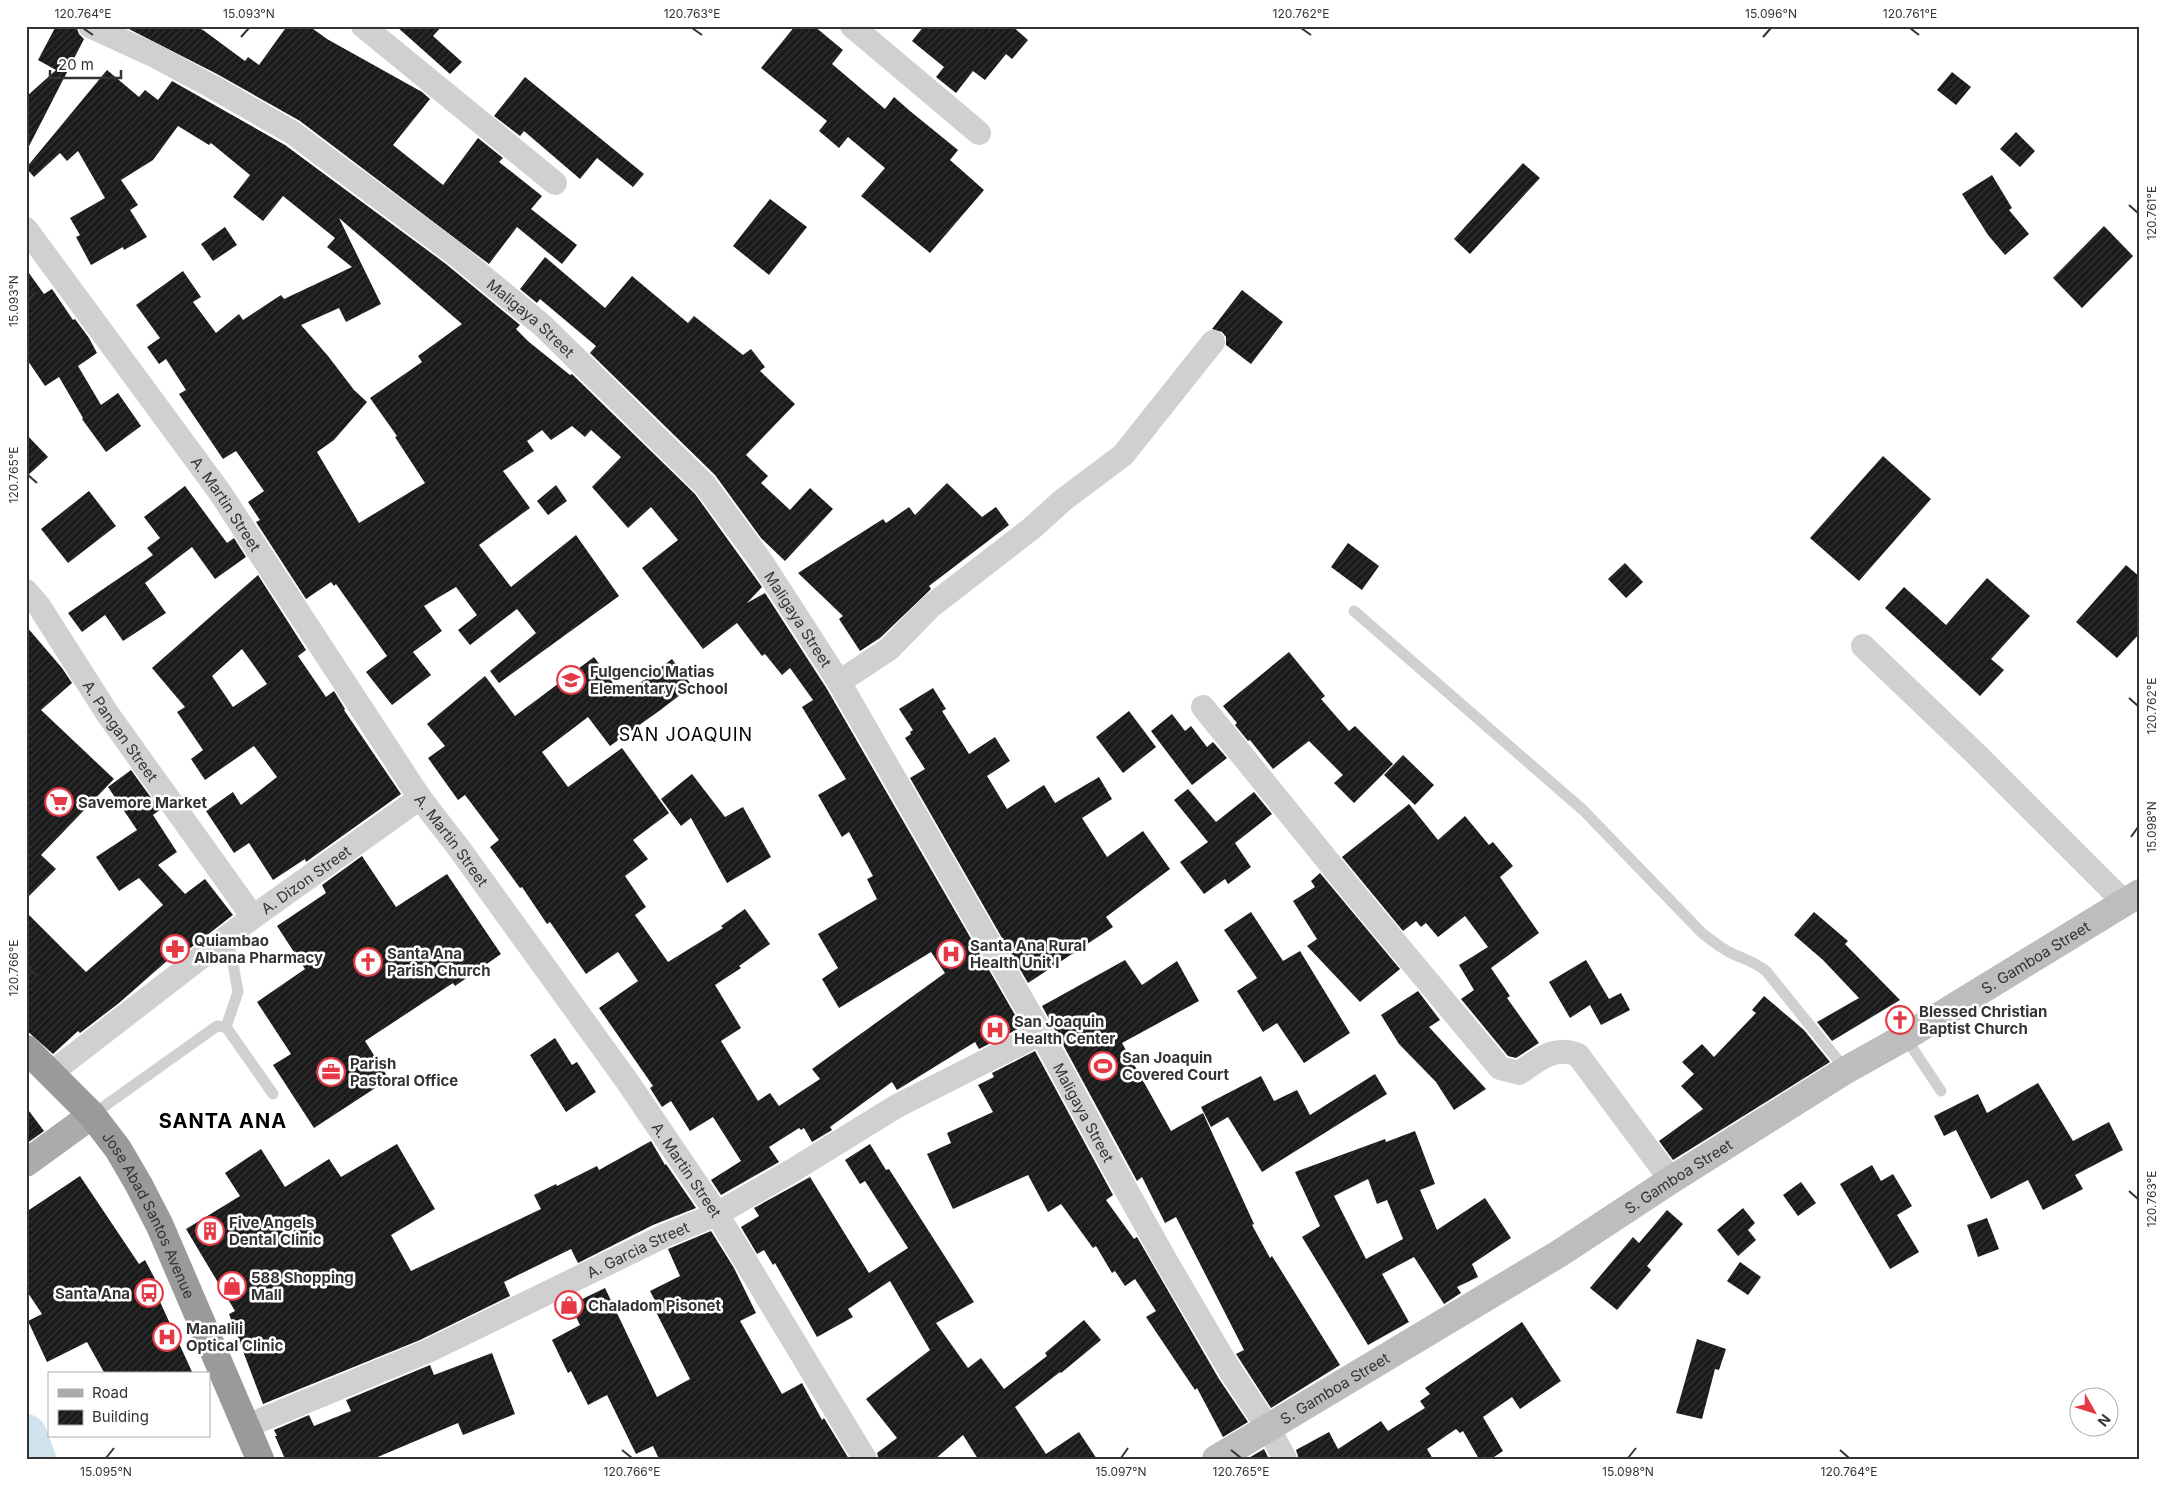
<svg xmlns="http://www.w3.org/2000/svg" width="2166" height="1485" font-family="Inter,sans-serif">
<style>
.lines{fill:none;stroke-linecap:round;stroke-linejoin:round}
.river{stroke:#cfe2ee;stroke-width:42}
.building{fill:url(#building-hatch);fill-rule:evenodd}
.lane{stroke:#d0d0d0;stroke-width:11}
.street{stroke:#d0d0d0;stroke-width:24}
.secondary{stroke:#bdbdbd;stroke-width:28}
.primary{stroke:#ababab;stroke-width:28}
.highway{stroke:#9a9a9a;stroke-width:28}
.ticks{fill:none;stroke:#333;stroke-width:2}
.labels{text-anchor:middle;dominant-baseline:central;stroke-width:5;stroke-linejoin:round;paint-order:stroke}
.street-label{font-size:15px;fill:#333;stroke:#fff}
.poi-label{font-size:15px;font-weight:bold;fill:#333;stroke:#fff;text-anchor:start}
.quarter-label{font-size:18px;letter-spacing:1px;fill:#000;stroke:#fff}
.district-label{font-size:20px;font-weight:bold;letter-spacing:1px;fill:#000;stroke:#fff}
.neatline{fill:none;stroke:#333;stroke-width:2}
.ticks-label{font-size:12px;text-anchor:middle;fill:#333}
</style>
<defs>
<pattern id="building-hatch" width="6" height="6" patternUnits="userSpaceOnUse" patternTransform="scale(1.25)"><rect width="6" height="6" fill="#1a1a1a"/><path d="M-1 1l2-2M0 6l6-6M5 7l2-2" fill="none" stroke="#333"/></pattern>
</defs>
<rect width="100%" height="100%" fill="#fff"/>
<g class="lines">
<path class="river" d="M26 1435 35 1459"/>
</g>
<path class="building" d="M56 26H76L79 34 84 39 26 152V97L56 70 38 60Z
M123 26H194L203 30 245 61 248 57 259 65 287 26H309L327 39 422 92 430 99 393 145 443 185 478 138 503 158 499 162 542 196 531 209 577 245 562 264 517 227 489 264 300 121 217 74Z
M396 26H442L433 36 462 62 450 74Z
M795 26H814L843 50 832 64 885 109 894 97 910 111 958 150 950 160 984 190 930 253 861 196 885 168 848 137 839 148 819 131 827 121 761 68Z
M924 26H1012L1028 40 1012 59 1006 54 985 80 973 71 956 93 936 77 944 67 912 41Z
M107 70 139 97 145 90 158 100 172 81 285 145 446 264 520 325 516 329 529 342 570 375 572 374 695 494 762 587 747 603 765 593 827 689 1022 1027 979 1049 975 1042 897 1090 892 1082 830 1127 832 1130 812 1142 804 1128 801 1130 799 1128 769 1147 779 1162 721 1195 711 1180 741 1161 713 1117 690 1131 671 1101 662 1107 650 1088 653 1086 599 1008 638 981 618 952 586 974 550 922 547 924 522 887 520 888 490 847 499 840 465 795 458 800 428 758 445 746 427 724 485 676 515 716 594 657 623 696 672 659 692 686 659 711 610 746 588 717 542 752 568 787 622 748 669 813 633 840 648 859 625 876 646 907 635 915 668 962 723 928 721 926 745 909 770 944 739 966 741 968 715 985 741 1028 721 1041 758 1101 770 1093 779 1106 820 1079 812 1069 945 973 931 952 839 1008 822 979 838 968 818 934 877 899 867 879 873 876 849 832 842 837 818 795 846 779 802 707 813 700 790 668 782 675 765 654 762 656 737 623 703 649 642 568 678 540 651 507 628 528 592 487 621 457 591 430 585 437 572 426 551 440 542 430 527 441 534 451 503 471 530 508 479 545 511 587 576 535 619 596 499 683 490 671 536 633 517 609 470 645 458 630 477 615 456 587 424 606 442 631 413 652 431 675 392 705 366 672 387 656 336 584 334 586 331 582 306 599 256 522 260 520 248 502 264 491 236 451 223 459 179 394 186 390 166 359 159 364 147 347 160 338 136 305 183 271 201 297 193 302 216 333 239 314 243 320 281 295 284 299 352 267 327 247 335 238 283 196 263 221 233 197 250 175 211 143 209 145 178 126 153 160 121 180 138 205 130 210 147 237 124 250 123 247 91 265 76 237 80 235 70 218 105 198 78 151 67 161 60 153 34 177 26 168ZM339 218 462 324 418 356 422 362 370 398 397 436 395 437 425 483 359 523 317 452 334 440 367 402 354 390 328 356 301 325 339 308 346 322 381 304Z
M1952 72 1971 87 1956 105 1937 90Z
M525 77 644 174 633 187 597 158 580 179 524 131 520 136 494 116Z
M2016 132 2035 151 2020 167 2000 149Z
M1523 163 1540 178 1470 254 1454 239Z
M1992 175 2012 208 2009 210 2029 234 2005 255 1988 235 1962 194Z
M770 199 807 227 769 275 733 246Z
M2104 226 2133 256 2082 308 2053 278Z
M225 227 237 245 213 261 201 244Z
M545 257 605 308 632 276 688 323 694 316 743 355 751 349 765 367 760 371 795 404 746 455 768 476 761 483 790 510 810 488 833 509 785 561 761 538 715 475 590 353 596 346 540 299 537 303 520 289Z
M26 269 44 294 52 289 73 320 75 319 89 338 97 353 78 366 101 405 118 393 141 426 106 452 82 419 83 418 59 377 45 386 26 358Z
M1242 290 1283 322 1251 364 1226 345V337L1222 332 1212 329Z
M26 434 48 457 26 477Z
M1883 456 1931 499 1859 581 1810 538Z
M947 483 982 517 996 507 1009 525 929 586 931 589 880 638 860 651 839 619 843 616 798 573 883 519 886 523 909 507 915 515Z
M556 485 567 501 548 515 537 501Z
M185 486 227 543 234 538 246 557 215 579 192 547 145 583 166 613 123 641 105 615 82 632 68 613 153 555 147 548 160 538 144 517Z
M89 491 116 526 68 563 41 529Z
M1348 543 1379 566 1362 590 1331 567Z
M1625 563 1643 582 1626 598 1608 579Z
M2126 565 2140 577V633L2117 658 2076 622Z
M258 575 306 650 298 656 326 697 334 691 345 709 344 710 401 794 306 862 305 859 273 880 249 843 234 853 206 811 233 792 241 805 277 777 254 746 205 780 191 759 203 750 177 712 185 707 152 668ZM242 649 267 684 233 707 212 676Z
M1987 578 2030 616 1991 659 2004 670 1980 696 1885 608 1904 587 1946 625Z
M26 626 62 668 72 683 41 710 114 779 41 855 56 869 26 899Z
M1289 652 1325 696 1321 699 1349 731 1355 726 1393 764 1354 803 1334 783 1343 775 1309 741 1273 769 1250 740 1248 741 1235 725 1237 723 1223 706Z
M933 688 946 709 942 711 969 754 995 737 1010 761 987 776 1007 809 1044 785 1055 803 1099 777 1112 799 1082 818 1107 857 1143 831 1170 869 1106 917 1113 927 1028 983 910 778 925 769 905 738 911 734 910 732 913 730 899 709Z
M1129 711 1156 747 1123 773 1096 737Z
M1172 714 1185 731 1191 726 1207 747 1213 742 1227 758 1192 785 1151 731Z
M1403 755 1434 785 1415 805 1384 775Z
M131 770 160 810 153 815 177 852 158 865 185 894 205 879 233 915 171 963 168 960 119 1003 80 1033 78 1031 53 1054 26 1030V912L86 972 163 905 139 878 119 891 96 857 137 830 108 787Z
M692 774 725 817 743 807 771 857 727 883 691 818 681 826 661 799Z
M1188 789 1216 822 1254 792 1272 814 1235 843 1251 867 1228 884 1225 879 1204 894 1180 862 1208 842 1174 800Z
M1409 804 1438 840 1465 816 1489 845 1493 842 1513 866 1500 877 1539 933 1491 968 1510 996 1507 998 1539 1043 1516 1058 1508 1056 1461 999 1474 990 1459 965 1488 947 1465 916 1438 937 1426 923 1421 927 1416 921 1403 931 1342 857Z
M362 856 396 907 447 874 501 954 455 986 453 983 365 1041 389 1079 314 1128 273 1065 291 1054 257 1002 305 969 277 926 326 893 322 885Z
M1320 873 1400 969 1360 1002 1307 946 1317 939 1293 901 1315 887 1311 881Z
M1251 912 1283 961 1300 951 1350 1033 1304 1063 1277 1023 1263 1032 1237 991 1257 978 1224 930Z
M1814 912 1848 941 1845 944 1900 1000 1832 1041 1817 1022 1859 998 1823 960 1794 935Z
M1125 960 1142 985 1177 961 1199 1001 1122 1043 1171 1131 1203 1113 1254 1224 1252 1225 1270 1258 1272 1256 1340 1365 1271 1408 1236 1354 1244 1350 1176 1217 1165 1223 1142 1177 1137 1181 1042 1006Z
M1586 960 1609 999 1621 993 1630 1010 1601 1025 1590 1005 1570 1018 1549 982Z
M1418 991 1440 1020 1429 1027 1486 1089 1454 1110 1436 1082 1399 1044 1381 1015Z
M1764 996 1804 1030 1830 1062 1673 1160 1659 1141 1703 1109 1681 1086 1694 1074 1682 1062 1702 1044 1714 1057 1756 1013 1752 1010Z
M555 1038 572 1065 577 1062 596 1092 566 1112 530 1055Z
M1035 1051 1113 1195 1106 1200 1134 1239 1137 1237 1219 1379 1248 1422 1223 1437 1197 1388 1195 1390 1146 1317 1156 1311 1135 1279 1125 1286 1115 1271 1112 1273 1096 1246 1093 1248 1061 1204 1048 1212 1028 1175 953 1209 927 1154 951 1143 947 1133 993 1112 978 1085 994 1077 992 1073Z
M1375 1074 1387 1094 1262 1172 1228 1117 1211 1127 1201 1107 1261 1076 1274 1101 1297 1090 1310 1115Z
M2038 1083 2073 1141 2109 1122 2123 1150 2075 1175 2083 1189 2043 1210 2028 1180 1991 1199 1956 1130 1944 1136 1934 1116 1978 1094 1987 1113Z
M26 1107 44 1131 26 1144Z
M1415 1131 1435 1184 1420 1190 1437 1230 1485 1198 1511 1238 1472 1264 1478 1277 1457 1287 1461 1293 1444 1304 1414 1257 1382 1274 1409 1322 1368 1345 1302 1237 1320 1226 1295 1172 1385 1139 1386 1142ZM1368 1179 1377 1204 1387 1200 1403 1239 1366 1259 1334 1196Z
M651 1141 665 1165 666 1164 696 1208 653 1225 578 1263 571 1249 504 1282 510 1296 420 1340 263 1404 229 1314 235 1311 186 1229 240 1196 225 1173 261 1149 285 1187 329 1159 341 1177 397 1144 435 1209 391 1235 411 1271 541 1209 534 1195 556 1184 557 1186 597 1166 599 1170Z
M870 1144 886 1170 889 1169 974 1302 936 1323 968 1368 981 1358 1004 1389 1047 1356 1045 1353 1084 1320 1101 1340 1061 1373 1060 1372 1015 1407 1046 1454 1079 1432 1097 1459H978L963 1435 935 1459H879L877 1453 897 1438 866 1399 930 1350 890 1281 848 1309 853 1317 817 1337 775 1263 773 1265 764 1250 757 1254 741 1227 759 1216 754 1208 810 1177 869 1273 908 1248 865 1181 860 1184 845 1160Z
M1872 1165 1881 1181 1893 1174 1912 1206 1897 1215 1919 1252 1890 1269 1840 1184Z
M80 1176 139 1264 145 1260 155 1279 151 1282 193 1374H105L87 1342 47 1362 28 1321 42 1314 26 1290V1212Z
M1801 1182 1816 1203 1798 1216 1783 1195Z
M1743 1208 1755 1223 1748 1230 1756 1240 1738 1256 1717 1230Z
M1667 1210 1683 1224 1647 1266 1651 1270 1617 1310 1590 1288 1633 1237 1639 1243Z
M1987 1218 1999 1249 1978 1257 1967 1225Z
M711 1231 734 1268 756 1313 740 1321 782 1394 802 1383 822 1420 824 1418 849 1459H659L653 1446 636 1454 607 1395 588 1405 571 1371 568 1373 552 1340 580 1325 570 1305 605 1288 657 1397 690 1379 655 1310 659 1308 650 1291 680 1276 668 1249Z
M1740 1262 1761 1277 1748 1295 1727 1281Z
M1522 1322 1561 1381 1520 1409 1512 1397 1483 1417 1503 1451 1491 1459H1479L1463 1431 1460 1433 1456 1429 1427 1449 1433 1459H1299L1296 1450 1329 1432 1338 1449 1381 1421 1388 1431 1425 1408 1420 1401 1430 1394 1425 1388Z
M1697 1339 1726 1349 1719 1370 1715 1369 1702 1419 1676 1413Z
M492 1353 515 1414 463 1435 458 1423 373 1459H285L275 1436H277L274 1430 309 1415 314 1426 351 1411 346 1400 430 1365 434 1375Z
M1264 1449 1269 1459H1247Z"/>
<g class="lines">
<path class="lane" d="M1354 611 1583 810 1702 933C1712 941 1722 949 1733 954 1746 960 1755 962 1766 971L1846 1070
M223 941 231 953 238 992 226 1027
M1905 1037 1941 1091
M92 1115 217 1026 226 1027 273 1094"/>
<g class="street">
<path id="s1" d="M90 26 153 55 211 86 293 133 329 160 454 253 542 325 705 485 761 561 839 682 1041 1033 1114 1168 1166 1261 1231 1372 1269 1429 1285 1459"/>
<path d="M363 26 555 183"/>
<path d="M852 26 979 133"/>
<path id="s2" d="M26 229 219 491 420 798 458 847 627 1081 717 1214 865 1459"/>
<path id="s3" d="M26 591 39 606 107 713 253 917"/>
<path d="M1863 646 1979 757 2125 903"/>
<path d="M839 682 889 649 930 607 1032 528 1063 500 1123 455 1213 342"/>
<path d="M1203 707 1349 887 1500 1068 1519 1073C1539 1060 1554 1045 1578 1055L1671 1180"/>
<path id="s4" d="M51 1073 253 917 420 798"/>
<path id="s5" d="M247 1426 428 1351 666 1235 717 1214 790 1172 897 1106 1041 1033"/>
</g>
<path class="secondary" id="s6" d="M1216 1459 1560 1253 1671 1180 1846 1070 1905 1037 2140 893"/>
<path class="primary" d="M26 1163 92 1115"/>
<path class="highway" id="s7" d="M26 1049 92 1115 118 1149 139 1185 160 1226 260 1459"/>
</g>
<path class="ticks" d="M83 28 93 35M692 28 702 35M1301 28 1311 35M1910 28 1919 35M241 37 249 28M1763 37 1771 28M2129 205 2138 213M28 301 35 292M28 475 37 483M2129 698 2138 706M2131 837 2138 827M28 968 37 976M2129 1191 2138 1199M622 1450 632 1458M1231 1450 1241 1458M1840 1450 1849 1458M106 1458 114 1448M1121 1458 1128 1448M1628 1458 1636 1448"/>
<defs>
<symbol id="school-ring" viewBox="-11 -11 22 22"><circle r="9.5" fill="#fff" stroke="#e63946" stroke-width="1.5"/><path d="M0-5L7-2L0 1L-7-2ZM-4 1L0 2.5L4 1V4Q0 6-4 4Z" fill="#e63946"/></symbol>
<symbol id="supermarket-ring" viewBox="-11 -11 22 22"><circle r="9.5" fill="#fff" stroke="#e63946" stroke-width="1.5"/><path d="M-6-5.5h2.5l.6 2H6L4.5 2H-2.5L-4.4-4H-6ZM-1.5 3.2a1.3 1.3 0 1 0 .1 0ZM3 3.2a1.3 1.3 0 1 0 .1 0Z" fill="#e63946"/></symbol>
<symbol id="pharmacy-ring" viewBox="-11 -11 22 22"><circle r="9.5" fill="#fff" stroke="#e63946" stroke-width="1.5"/><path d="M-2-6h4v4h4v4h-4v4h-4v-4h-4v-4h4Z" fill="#e63946"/></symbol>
<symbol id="hospital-ring" viewBox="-11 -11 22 22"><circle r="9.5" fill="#fff" stroke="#e63946" stroke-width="1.5"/><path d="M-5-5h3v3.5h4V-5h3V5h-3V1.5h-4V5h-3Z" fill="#e63946"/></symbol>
<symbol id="church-ring" viewBox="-11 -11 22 22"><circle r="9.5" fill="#fff" stroke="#e63946" stroke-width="1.5"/><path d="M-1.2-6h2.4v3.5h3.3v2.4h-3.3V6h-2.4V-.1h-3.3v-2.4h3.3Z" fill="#e63946"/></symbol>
<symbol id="stadium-ring" viewBox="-11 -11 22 22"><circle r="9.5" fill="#fff" stroke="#e63946" stroke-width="1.5"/><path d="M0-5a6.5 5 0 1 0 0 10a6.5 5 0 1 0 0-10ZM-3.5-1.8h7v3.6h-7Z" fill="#e63946"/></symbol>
<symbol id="office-ring" viewBox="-11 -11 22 22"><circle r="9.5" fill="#fff" stroke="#e63946" stroke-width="1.5"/><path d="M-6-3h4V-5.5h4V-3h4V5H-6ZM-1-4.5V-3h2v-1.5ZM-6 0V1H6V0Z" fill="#e63946"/></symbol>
<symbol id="building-ring" viewBox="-11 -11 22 22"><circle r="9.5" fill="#fff" stroke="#e63946" stroke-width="1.5"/><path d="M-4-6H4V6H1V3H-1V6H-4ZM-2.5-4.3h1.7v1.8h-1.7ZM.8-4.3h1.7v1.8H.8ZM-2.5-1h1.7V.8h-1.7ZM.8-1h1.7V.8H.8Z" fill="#e63946"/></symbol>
<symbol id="shop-ring" viewBox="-11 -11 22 22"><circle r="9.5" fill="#fff" stroke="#e63946" stroke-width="1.5"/><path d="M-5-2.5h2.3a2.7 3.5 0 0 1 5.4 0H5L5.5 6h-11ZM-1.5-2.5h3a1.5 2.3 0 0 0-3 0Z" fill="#e63946"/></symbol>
<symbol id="bus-ring" viewBox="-11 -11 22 22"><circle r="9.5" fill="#fff" stroke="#e63946" stroke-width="1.5"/><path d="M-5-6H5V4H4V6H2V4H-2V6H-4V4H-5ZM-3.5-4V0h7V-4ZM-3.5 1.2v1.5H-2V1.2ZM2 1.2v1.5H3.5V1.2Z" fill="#e63946"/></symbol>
</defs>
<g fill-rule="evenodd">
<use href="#school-ring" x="555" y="664" width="32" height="32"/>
<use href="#supermarket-ring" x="43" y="786" width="32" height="32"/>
<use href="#pharmacy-ring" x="159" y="933" width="32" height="32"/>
<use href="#hospital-ring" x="935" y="938" width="32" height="32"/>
<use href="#church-ring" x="352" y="946" width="32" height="32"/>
<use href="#church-ring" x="1884" y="1004" width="32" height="32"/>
<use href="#hospital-ring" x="979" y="1014" width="32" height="32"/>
<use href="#stadium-ring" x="1087" y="1050" width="32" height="32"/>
<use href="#office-ring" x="315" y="1056" width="32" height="32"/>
<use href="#building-ring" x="194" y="1215" width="32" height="32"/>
<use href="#shop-ring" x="216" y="1270" width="32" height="32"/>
<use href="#bus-ring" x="133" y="1277" width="32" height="32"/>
<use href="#shop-ring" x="553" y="1289" width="32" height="32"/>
<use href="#hospital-ring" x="151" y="1321" width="32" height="32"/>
</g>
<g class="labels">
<g class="street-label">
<text stroke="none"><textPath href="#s1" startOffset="531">Maligaya Street</textPath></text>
<text stroke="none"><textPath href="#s2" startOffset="340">A. Martin Street</textPath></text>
<text stroke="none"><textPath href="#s1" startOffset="936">Maligaya Street</textPath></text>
<text stroke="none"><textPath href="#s3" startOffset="169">A. Pangan Street</textPath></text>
<text stroke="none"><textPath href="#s2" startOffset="745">A. Martin Street</textPath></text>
<text stroke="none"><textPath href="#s4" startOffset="320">A. Dizon Street</textPath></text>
<text stroke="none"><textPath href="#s6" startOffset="961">S. Gamboa Street</textPath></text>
<text stroke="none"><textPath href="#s1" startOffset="1506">Maligaya Street</textPath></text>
<text stroke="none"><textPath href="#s2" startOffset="1150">A. Martin Street</textPath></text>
<text stroke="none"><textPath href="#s6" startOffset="542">S. Gamboa Street</textPath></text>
<text stroke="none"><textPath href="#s7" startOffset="209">Jose Abad Santos Avenue</textPath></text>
<text stroke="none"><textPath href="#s5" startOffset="429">A. Garcia Street</textPath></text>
<text stroke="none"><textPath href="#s6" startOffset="138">S. Gamboa Street</textPath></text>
</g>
<g class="poi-label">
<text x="590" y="671">Fulgencio Matias<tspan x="590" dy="17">Elementary School</tspan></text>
<text x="78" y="802">Savemore Market</text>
<text x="194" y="940">Quiambao<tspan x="194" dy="17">Albana Pharmacy</tspan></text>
<text x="970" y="945">Santa Ana Rural<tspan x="970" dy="17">Health Unit I</tspan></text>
<text x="387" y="953">Santa Ana<tspan x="387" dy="17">Parish Church</tspan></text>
<text x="1919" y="1011">Blessed Christian<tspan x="1919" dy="17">Baptist Church</tspan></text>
<text x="1014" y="1021">San Joaquin<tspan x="1014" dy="17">Health Center</tspan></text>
<text x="1122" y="1057">San Joaquin<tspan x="1122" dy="17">Covered Court</tspan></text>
<text x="350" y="1063">Parish<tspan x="350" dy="17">Pastoral Office</tspan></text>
<text x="229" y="1222">Five Angels<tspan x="229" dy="17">Dental Clinic</tspan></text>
<text x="251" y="1277">588 Shopping<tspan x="251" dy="17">Mall</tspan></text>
<text x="130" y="1293" text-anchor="end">Santa Ana</text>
<text x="588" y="1305">Chaladom Pisonet</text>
<text x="186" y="1328">Manalili<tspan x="186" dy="17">Optical Clinic</tspan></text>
</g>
<g class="quarter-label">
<text x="686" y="734">SAN JOAQUIN</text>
</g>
<g class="district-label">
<text x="223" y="1121">SANTA ANA</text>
</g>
</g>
<rect width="2166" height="1485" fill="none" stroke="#ffffff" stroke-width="55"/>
<rect x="48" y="1372" width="162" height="65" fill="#ffffff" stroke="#adadad"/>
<rect x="58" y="1389" width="25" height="8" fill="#ababab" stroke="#adadad"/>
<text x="92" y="1398" font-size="15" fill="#333333">Road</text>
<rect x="58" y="1410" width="25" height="15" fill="url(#building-hatch)" stroke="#adadad"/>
<text x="92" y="1422" font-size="15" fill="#333333">Building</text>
<g transform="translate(2094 1412) rotate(129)"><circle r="24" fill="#ffffff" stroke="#adadad"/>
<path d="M0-4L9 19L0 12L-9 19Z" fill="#e63946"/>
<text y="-8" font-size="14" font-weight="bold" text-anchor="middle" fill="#333333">N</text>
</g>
<path d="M50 70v8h71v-8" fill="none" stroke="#333333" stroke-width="2.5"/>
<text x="58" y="70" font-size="15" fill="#333333" stroke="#ffffff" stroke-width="4" paint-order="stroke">20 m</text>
<rect x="28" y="28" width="2110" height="1430" class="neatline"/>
<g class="ticks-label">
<text x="83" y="18">120.764°E</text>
<text x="249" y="18">15.093°N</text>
<text x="692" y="18">120.763°E</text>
<text x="1301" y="18">120.762°E</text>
<text x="1771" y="18">15.096°N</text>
<text x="1910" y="18">120.761°E</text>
<text transform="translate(2152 213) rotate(-90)" y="4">120.761°E</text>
<text transform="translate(14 301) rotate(-90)" y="4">15.093°N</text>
<text transform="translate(14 475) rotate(-90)" y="4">120.765°E</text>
<text transform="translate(2152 706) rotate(-90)" y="4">120.762°E</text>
<text transform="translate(2152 827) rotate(-90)" y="4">15.098°N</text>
<text transform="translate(14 968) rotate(-90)" y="4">120.766°E</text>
<text transform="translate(2152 1199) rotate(-90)" y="4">120.763°E</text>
<text x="106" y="1476">15.095°N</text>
<text x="632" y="1476">120.766°E</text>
<text x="1121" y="1476">15.097°N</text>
<text x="1241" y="1476">120.765°E</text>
<text x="1628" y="1476">15.098°N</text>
<text x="1849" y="1476">120.764°E</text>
</g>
</svg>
